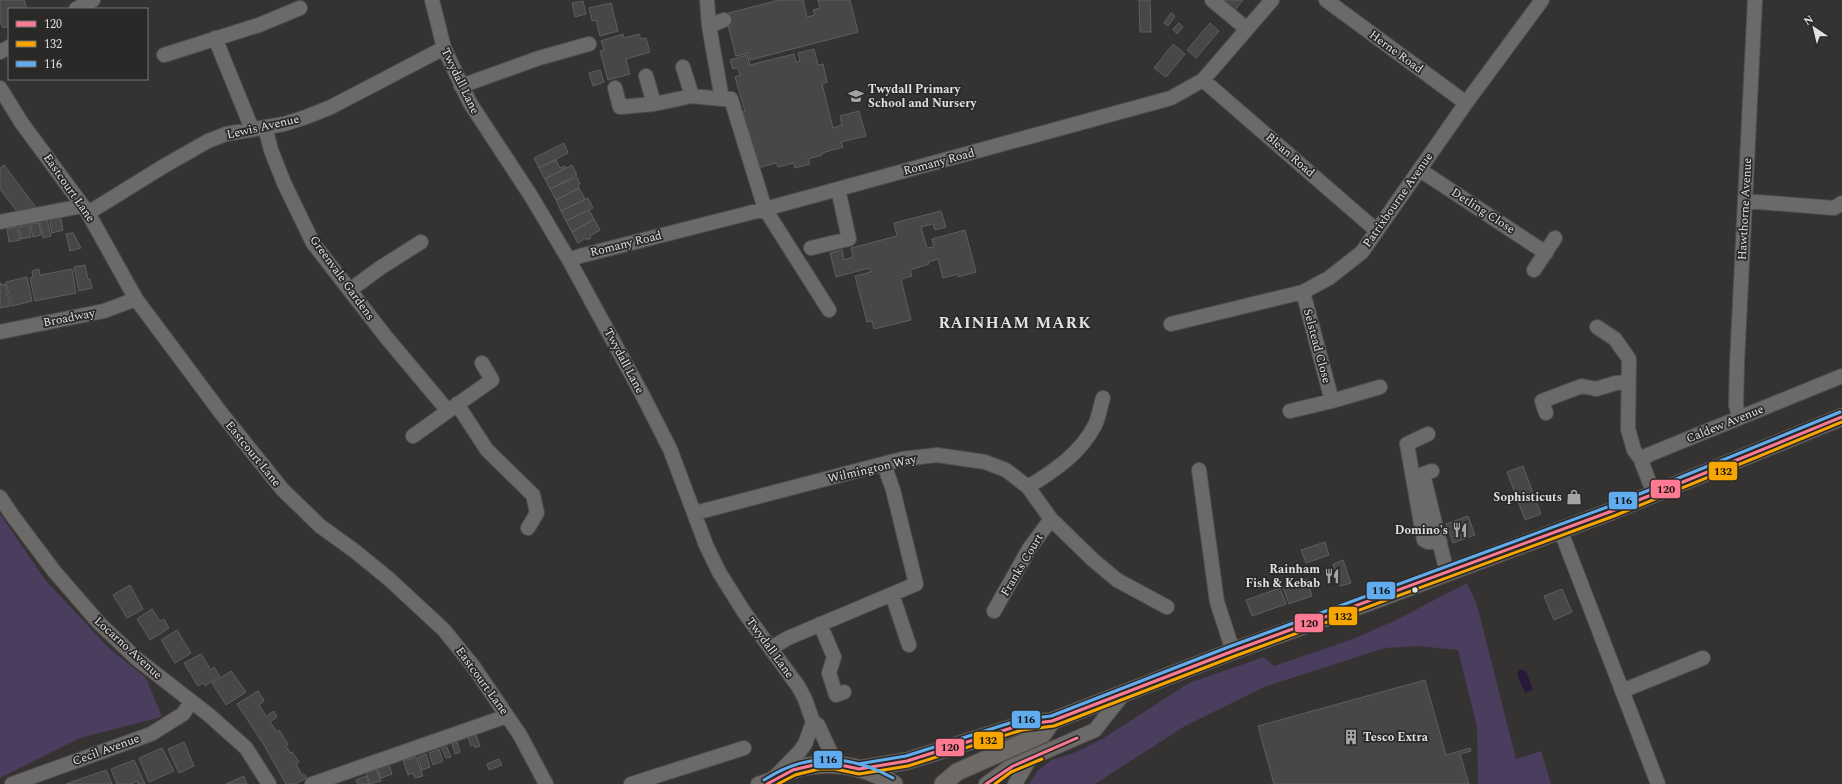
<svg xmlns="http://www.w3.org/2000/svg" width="1842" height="784" font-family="Spectral,serif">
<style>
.green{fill:#4b3d5d}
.water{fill:#29193a}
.building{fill:#484746;stroke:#5f5e5e}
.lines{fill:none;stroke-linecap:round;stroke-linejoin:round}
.minor-casing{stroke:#504f4e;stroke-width:16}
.major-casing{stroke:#504f4e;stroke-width:19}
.minor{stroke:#6b6a69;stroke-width:14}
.major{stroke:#6e6964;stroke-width:17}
.bus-1-casing{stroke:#2b2928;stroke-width:6}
.bus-2-casing{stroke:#2b2928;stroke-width:6}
.bus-3-casing{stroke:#2b2928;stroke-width:6}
.bus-1{stroke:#fe7a93;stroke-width:3}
.bus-2{stroke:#f7a600;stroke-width:3}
.bus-3{stroke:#60acee;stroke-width:3}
.bus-dot{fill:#e2e1e0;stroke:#2b2928;stroke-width:1.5}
.labels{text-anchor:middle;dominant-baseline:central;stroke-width:3.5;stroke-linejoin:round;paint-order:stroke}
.street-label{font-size:12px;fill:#e2e1e0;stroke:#2b2928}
.poi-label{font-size:12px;font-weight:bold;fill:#e2e1e0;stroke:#2b2928;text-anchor:end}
.district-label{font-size:16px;font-weight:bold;letter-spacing:1px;fill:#e2e1e0;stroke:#2b2928}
.line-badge{stroke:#2b2928;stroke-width:1.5}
.pale-badge-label{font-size:11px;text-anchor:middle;font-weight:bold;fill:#111}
</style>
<rect width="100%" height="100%" fill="#343332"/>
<path class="green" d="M0 514 46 581 110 649 146 678 162 717 80 738 0 778Z
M1467 583 1477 605 1516 759 1541 751 1551 784H1478L1477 727 1458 650 1418 646 1385 648 1264 687 1185 726 1095 784H1029L1038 770 1052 760 1076 752 1102 739 1189 683 1264 657 1274 666 1353 639 1396 620Z"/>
<path class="water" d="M1520 669 1526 671 1533 690 1525 693 1517 674Z"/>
<path class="building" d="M0 0H24L27 9H9V26L3 28 0 21Z
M779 0H803L807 17 815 15 813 10 820 8 818 0H850L858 32 750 60 749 53 736 56 725 14Z
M1139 0H1150L1151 32H1140Z
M1223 0H1243L1231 15Z
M583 1 586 14 575 17 572 3Z
M611 3 618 31 600 36 596 20 592 21 589 8Z
M1171 13 1175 16 1168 26 1164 23Z
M1179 23 1183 27 1177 34 1173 29Z
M1210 23 1219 31 1196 58 1187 50Z
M623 34 624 38 639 34 641 39 646 38 650 52 626 59 630 74 608 80 600 51 604 50 601 41Z
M1173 44 1185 54 1166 77 1154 68Z
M814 49 818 65 823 64 827 82 822 84 833 128 842 125 840 116 859 111 866 136 841 142 843 147 822 153V155L808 159 810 164 795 168 794 163 778 167 776 163 754 169 748 143 752 142 749 132 743 134 737 113 745 111 735 77 740 75 738 68 733 69 730 60 747 55 750 65 794 54 796 62 800 61 798 53Z
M600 70 604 82 593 86 589 73Z
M564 143 568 153 539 168 534 158Z
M556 160 560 168 565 166 566 168 545 179 539 168Z
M4 165 37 209 19 214 0 189V168Z
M572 165 577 175 550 189 545 179Z
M577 177 580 184 578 186 579 188 556 200 550 189Z
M579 188 585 199 561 211 556 200Z
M588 198 593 208 566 221 561 211Z
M589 210 594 219 572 232 566 221Z
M941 211 946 227 935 230 933 224 921 227 927 248 934 247 932 239 965 230 976 272 958 277V274L943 278 938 259 928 262 929 264 910 270 912 276 901 279 911 320 874 329 872 321 867 322 855 276 871 272 869 268 836 277 830 253 842 250 844 260 853 257 851 248 897 236 894 223Z
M60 215 63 230 52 233 49 217Z
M47 219 51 236 43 238 40 221Z
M594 219 600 230 590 236 591 238 587 240 586 238 578 243 572 232Z
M39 223 41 235 33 237 30 224Z
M29 225 31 237 21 239 19 227Z
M17 227 20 240 9 242 7 229Z
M73 233 81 248 70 251 66 234Z
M85 265 88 279H90L92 288 79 291 74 267Z
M39 269 40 275 72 269 76 293 35 301 30 278 33 277 32 271Z
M27 277 32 301 12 306 6 282Z
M0 282 1 285 5 284 10 306 0 308Z
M1523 466 1541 514 1525 520 1507 472Z
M1468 516 1475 535 1453 543 1446 524Z
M1325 542 1329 555 1306 563 1301 550Z
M1343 560 1351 583 1340 586 1333 564Z
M1307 579 1312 596 1289 604 1283 587Z
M130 585 143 609 127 618 113 595Z
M1280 588 1286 604 1252 616 1246 600Z
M1562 589 1572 612 1554 620 1544 596Z
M152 609 160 621 164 619 169 628 150 640 137 619Z
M177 630 191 653 175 663 161 640Z
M201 654 211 670 214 667 220 676 205 686 203 683 198 686 184 663Z
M231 671 246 692 226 705 212 683Z
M1425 680 1446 755 1470 748 1471 751 1460 754 1469 784H1274L1258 726Z
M258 691 264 701 259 705 266 716 274 711 277 717 270 722 277 732 279 730 288 744 286 746 290 753 292 752 299 762 296 764 302 775 304 774 307 778 295 784H286L264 745 237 704Z
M475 732 480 746 475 748 474 745 471 746 467 735Z
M184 742 194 766 179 773 168 749Z
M457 742 460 752 455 754 452 744Z
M446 745 451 757 446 758 441 747Z
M162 748 174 771 149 782 139 758Z
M439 749 443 761 433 765 429 753Z
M426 754 430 767 422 770 418 757Z
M416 757 423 776 415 778 413 773 408 775 403 761Z
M499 759 502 765 489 770 487 764Z
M134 760 145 784H138L137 781 132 784H117L111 769Z
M389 764 392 774 381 778 377 768Z
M376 768 381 781 370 784 366 772Z
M106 770 112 784H66Z
M244 776 247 784H226Z
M366 776 369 784H358L356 780Z"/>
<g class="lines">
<defs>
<path id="minor" d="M432 0 444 48 470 103 531 196 569 260 642 394 670 449 706 545 719 572 744 612 798 686 805 699 813 722 818 725 836 764
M707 0 709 26
M1212 0 1247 29
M1326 0 1466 103
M76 9 93 0
M215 38 252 129
M0 52 9 47
M164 55 259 25 300 8
M683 67 692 96
M646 76 654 104
M1203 80 1377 231
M461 86 539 58 589 44
M0 88 21 122 88 213 136 299 221 413 282 489 320 526 356 552 389 579 444 630 473 666 520 735 546 784
M615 88 620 107 654 104 692 96 722 99H731L765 209 829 310
M722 99 709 26 724 20
M265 127 271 150 284 183 313 243 386 337 448 411 492 380 482 363
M1420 170 1546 253
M1745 201 1834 208 1842 203
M88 213 164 166 208 141 226 134 284 124 306 117 331 107 444 48
M0 222 82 206
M811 248 849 239 838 189
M569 260 580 256 765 209 1171 98 1203 80 1272 0
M1534 270 1555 238
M350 290 380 268 421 242
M1303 292 1332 401
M1171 324 1303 292 1329 278 1362 252 1466 103 1542 0
M1597 327 1615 339 1629 359 1628 429 1634 450 1642 461
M0 332 104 311 136 299
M457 404 487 450 533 495 537 513 528 528
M1290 411 1332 401 1380 387
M1546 413 1542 401 1582 386 1596 389 1616 383 1628 382
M1739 418 1736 405 1737 363 1755 0
M1428 434 1407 444 1424 540 1428 542H1440
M413 436 448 411
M1199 470 1217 602 1233 651
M1432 471 1423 474 1447 573
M1028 487C1054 471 1081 453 1095 425 1099 417 1100 407 1103 398
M1654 494 1642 463 1643 460 1648 455 1842 376
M0 497 12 515 54 571 99 623 137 659 209 715 246 748 269 784
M695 513 902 459 937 455 985 462 1006 470 1028 487 1051 519 1092 559 1117 580 1167 607
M1560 529 1658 784
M892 594 909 645
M994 611 1029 549 1051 519
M820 624 834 657 829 673 836 695 844 692
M771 648 788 638 916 584 893 490 884 464
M1622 691 1703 658
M12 784 151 734 183 714 191 702
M312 784 507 716
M631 784 744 748
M758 784 773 779 800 751 805 744 813 722
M986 784 1008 768 1033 757
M1015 784 1028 762 1033 757 1095 730 1125 692"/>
<path id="major" d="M859 769 907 761 1021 725 1052 721 1233 651 1372 601 1612 511 1842 417
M767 784C803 756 856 760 894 784
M943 784 957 772 1043 734 1052 721"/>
</defs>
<use href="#minor" class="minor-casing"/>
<use href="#major" class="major-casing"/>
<use href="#minor" class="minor"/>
<use href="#major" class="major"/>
<defs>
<path id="bus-1" d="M767 784 793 770 818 764H836L859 769 907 761 1021 725 1052 721 1233 651 1612 511 1842 417
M986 784 1013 766 1077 738"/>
<path id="bus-2" d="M778 784 795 775 819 769H835L859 774 908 766 1022 730 1054 726 1235 656 1614 516 1842 422
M995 784 1011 772 1042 759"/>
<path id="bus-3" d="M858 764 906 756 1019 720 1051 716 1231 646 1610 506 1840 412
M764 780C807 752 849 754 893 778"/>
</defs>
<use href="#bus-1" class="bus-1-casing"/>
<use href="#bus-2" class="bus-2-casing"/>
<use href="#bus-3" class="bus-3-casing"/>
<use href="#bus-1" class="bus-1"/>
<use href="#bus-2" class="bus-2"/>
<use href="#bus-3" class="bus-3"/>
</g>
<defs>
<symbol id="school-bare" viewBox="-9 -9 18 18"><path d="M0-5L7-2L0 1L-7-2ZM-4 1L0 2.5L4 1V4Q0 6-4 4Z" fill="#a5a4a3" stroke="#2b2928" stroke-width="2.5" paint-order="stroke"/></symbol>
<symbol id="shop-bare" viewBox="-9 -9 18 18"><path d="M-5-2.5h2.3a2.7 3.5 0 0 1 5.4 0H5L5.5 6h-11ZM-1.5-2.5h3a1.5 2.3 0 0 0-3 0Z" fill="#a5a4a3" stroke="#2b2928" stroke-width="2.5" paint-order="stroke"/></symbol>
<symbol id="restaurant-bare" viewBox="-9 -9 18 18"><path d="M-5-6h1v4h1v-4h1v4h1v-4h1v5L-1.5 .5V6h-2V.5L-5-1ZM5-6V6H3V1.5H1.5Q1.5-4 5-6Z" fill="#a5a4a3" stroke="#2b2928" stroke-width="2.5" paint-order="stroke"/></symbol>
<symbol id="building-bare" viewBox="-9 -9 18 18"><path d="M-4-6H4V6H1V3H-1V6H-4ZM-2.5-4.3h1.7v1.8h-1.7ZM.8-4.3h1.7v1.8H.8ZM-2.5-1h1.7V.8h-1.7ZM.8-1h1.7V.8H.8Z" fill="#a5a4a3" stroke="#2b2928" stroke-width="2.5" paint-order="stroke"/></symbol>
</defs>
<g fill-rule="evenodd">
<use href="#school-bare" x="845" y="85" width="22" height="22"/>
<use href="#shop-bare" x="1563" y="486" width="22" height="22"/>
<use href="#restaurant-bare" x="1449" y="519" width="22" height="22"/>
<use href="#restaurant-bare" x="1321" y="565" width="22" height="22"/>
<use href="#building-bare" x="1340" y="726" width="22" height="22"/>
</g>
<circle class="bus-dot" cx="1415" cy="590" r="3.5"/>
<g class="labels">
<g class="street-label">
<text transform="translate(1396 52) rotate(36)">Herne Road</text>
<text transform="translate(460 81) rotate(64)">Twydall Lane</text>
<text transform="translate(263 127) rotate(-13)">Lewis Avenue</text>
<text transform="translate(1290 155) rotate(41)">Blean Road</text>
<text transform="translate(939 162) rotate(-15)">Romany Road</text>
<text transform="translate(69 188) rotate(55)">Eastcourt Lane</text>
<text transform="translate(1398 200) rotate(-55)">Patrixbourne Avenue</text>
<text transform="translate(1745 209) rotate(-87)">Hawthorne Avenue</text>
<text transform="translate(1483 211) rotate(33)">Detling Close</text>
<text transform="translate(626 244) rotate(-14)">Romany Road</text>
<text transform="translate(342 278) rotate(54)">Greenvale Gardens</text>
<text transform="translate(69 318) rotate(-11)">Broadway</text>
<text transform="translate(1317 346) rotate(75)">Selstead Close</text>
<text transform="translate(624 361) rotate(62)">Twydall Lane</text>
<text transform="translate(1725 424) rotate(-22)">Caldew Avenue</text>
<text transform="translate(253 454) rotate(51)">Eastcourt Lane</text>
<text transform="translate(872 469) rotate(-13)">Wilmington Way</text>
<text transform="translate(1022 565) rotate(-59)">Franks Court</text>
<text transform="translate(128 648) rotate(42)">Locarno Avenue</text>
<text transform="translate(770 648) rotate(54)">Twydall Lane</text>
<text transform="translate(482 681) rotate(54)">Eastcourt Lane</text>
<text transform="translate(106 750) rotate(-20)">Cecil Avenue</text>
</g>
<g class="poi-label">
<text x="868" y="89" text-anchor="start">Twydall Primary<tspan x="868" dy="14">School and Nursery</tspan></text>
<text x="1562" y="497">Sophisticuts</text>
<text x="1448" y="530">Domino's</text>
<text x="1320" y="569">Rainham<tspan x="1320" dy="14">Fish &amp; Kebab</tspan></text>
<text x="1363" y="737" text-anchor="start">Tesco Extra</text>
</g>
<g class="district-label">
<text x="1015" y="323">RAINHAM MARK</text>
</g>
</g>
<g class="line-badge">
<rect x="1708" y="461" width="30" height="20" rx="4" fill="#f7a600"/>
<rect x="1650" y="479" width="31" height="20" rx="4" fill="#fe7a93"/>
<rect x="1608" y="491" width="30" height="19" rx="4" fill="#60acee"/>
<rect x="1366" y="581" width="30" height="19" rx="4" fill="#60acee"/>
<rect x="1328" y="606" width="30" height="20" rx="4" fill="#f7a600"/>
<rect x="1294" y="613" width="30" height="20" rx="4" fill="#fe7a93"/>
<rect x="1011" y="710" width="30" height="19" rx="4" fill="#60acee"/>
<rect x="973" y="731" width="31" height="19" rx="4" fill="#f7a600"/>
<rect x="935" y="738" width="30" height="19" rx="4" fill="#fe7a93"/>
<rect x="813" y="750" width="30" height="19" rx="4" fill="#60acee"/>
</g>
<g class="pale-badge-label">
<text x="1723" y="475">132</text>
<text x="1666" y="493">120</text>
<text x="1623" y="504">116</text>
<text x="1381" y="594">116</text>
<text x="1343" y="620">132</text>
<text x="1309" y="627">120</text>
<text x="1026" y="723">116</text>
<text x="988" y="744">132</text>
<text x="950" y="751">120</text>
<text x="828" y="763">116</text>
</g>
<rect x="8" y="8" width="140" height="72" fill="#2b2928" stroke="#747372"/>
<rect x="16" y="21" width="20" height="6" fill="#fe7a93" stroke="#747372"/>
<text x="44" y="28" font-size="12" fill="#e2e1e0">120</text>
<rect x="16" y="41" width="20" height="6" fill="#f7a600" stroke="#747372"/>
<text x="44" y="48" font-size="12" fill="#e2e1e0">132</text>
<rect x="16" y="61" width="20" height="6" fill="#60acee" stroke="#747372"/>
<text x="44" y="68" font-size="12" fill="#e2e1e0">116</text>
<g transform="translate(1814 28) rotate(325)" stroke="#2b2928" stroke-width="3" paint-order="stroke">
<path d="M0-3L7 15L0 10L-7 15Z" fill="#e2e1e0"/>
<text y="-6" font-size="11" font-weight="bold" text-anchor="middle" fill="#e2e1e0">N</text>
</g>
</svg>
